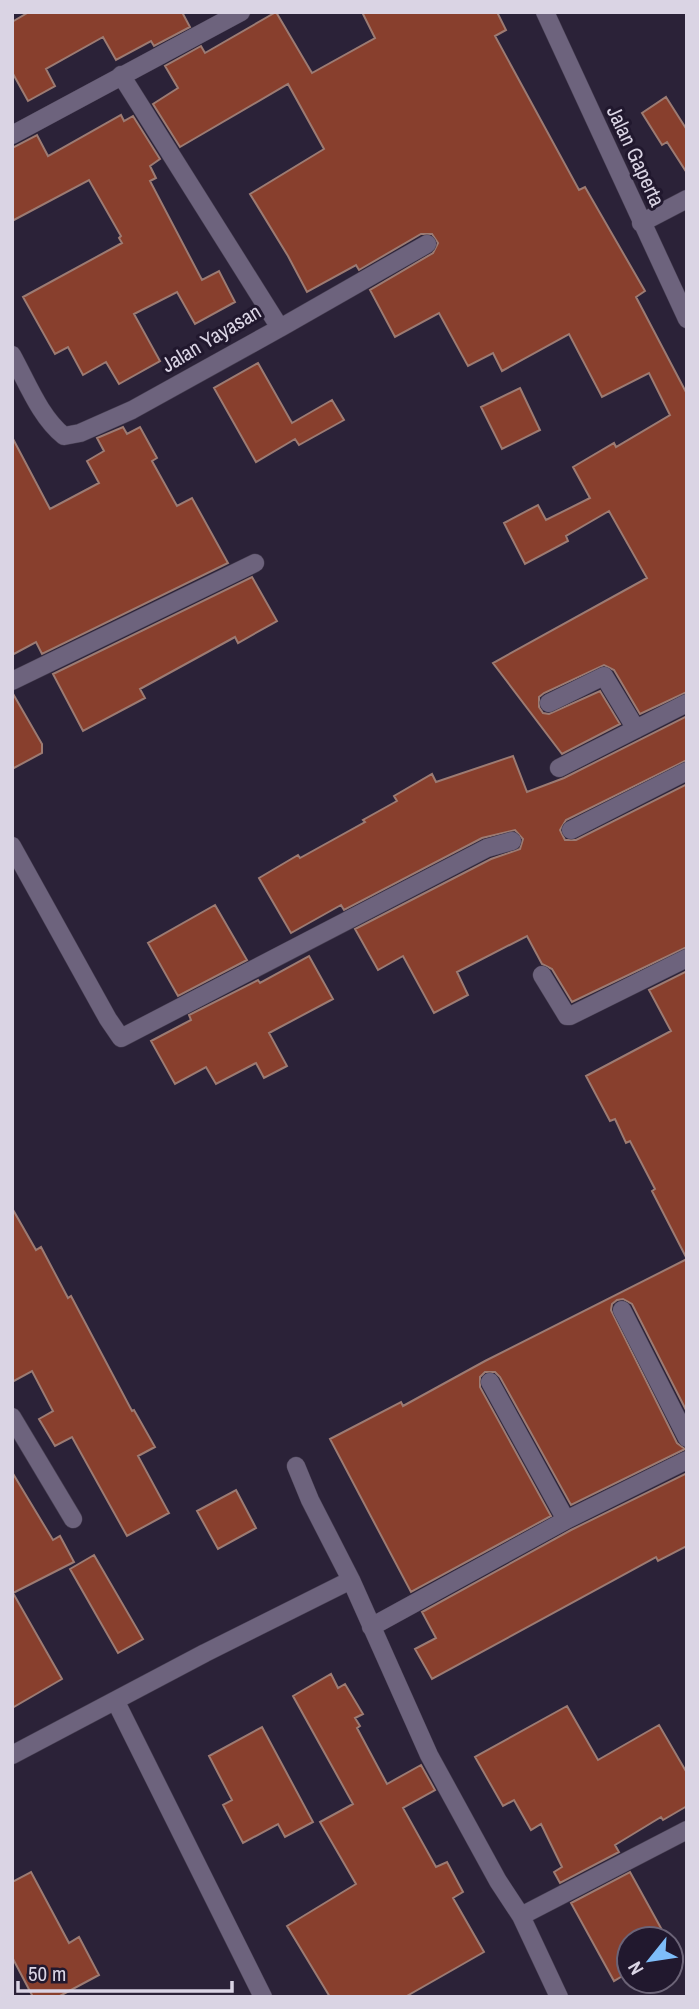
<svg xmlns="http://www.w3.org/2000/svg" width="699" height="2009" font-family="'Archivo Narrow',sans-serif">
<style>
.building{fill:#883f2d;stroke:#9c7b73;stroke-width:2}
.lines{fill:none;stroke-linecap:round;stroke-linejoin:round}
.minor-casing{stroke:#473f52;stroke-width:19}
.minor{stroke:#6d637d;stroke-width:18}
.labels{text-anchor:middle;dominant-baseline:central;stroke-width:6;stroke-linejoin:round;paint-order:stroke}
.street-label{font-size:21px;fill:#dad4e4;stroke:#21182e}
</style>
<rect width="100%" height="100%" fill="#2b2238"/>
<path class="building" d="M29 12H182L190 27 154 46 151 41 116 60 103 37 46 69 55 86 28 101 12 72V22Z
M276 12 312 73 375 38 362 12H497L506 30 495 36 579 190 585 187 645 291 636 297 687 394V692L640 714 614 670 604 665 544 693 539 697V707L543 713 549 714 600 691 620 724 562 754 493 663 647 578 609 511 566 536 568 541 525 564 504 523 538 505 546 520 590 498 573 467 614 443 616 447 670 415 649 373 602 397 569 334 502 371 493 353 468 366 439 313 395 337 370 290 433 253 438 243 432 234H421L359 270 356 265 307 292 288 256 250 194 324 149 288 84 180 147 153 104 178 88 165 66 201 46 205 53Z
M666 97 687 130V173L667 142 662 145 642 113Z
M121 115 124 121 133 116 160 159 150 166 156 178 150 181 202 280 219 271 235 302 195 324 177 292 134 314 160 361 119 384 106 362 83 375 68 347 55 354 23 297 122 243 119 238 121 236 89 180 12 221V148L37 135 48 156Z
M258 363 292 423 332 400 344 420 299 445 295 439 256 462 214 388Z
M520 388 540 430 502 449 481 407Z
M123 427 127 434 140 427 157 458 152 461 177 506 192 498 228 563 42 654 36 642 12 655V437L50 509 99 483 87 461 104 451 97 438Z
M252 577 277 621 238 643 235 637 140 689 145 698 83 731 53 674Z
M12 692 42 744V753L12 769Z
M687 716V760L566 820 560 830 565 840H576L687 784V947L572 1002 552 969 542 964 527 936 457 972 468 995 434 1013 403 956 378 970 355 929 491 859 520 849 523 839 515 830 482 838 344 910 341 905 291 933 259 878 298 855 300 858 365 822 363 820 397 801 394 796 432 774 436 782 513 756 527 792 564 778Z
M215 905 247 960 178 996 148 943Z
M309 956 333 999 269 1033 287 1066 264 1078 256 1063 216 1084 206 1067 175 1084 151 1041 191 1020 189 1015 258 980 260 983Z
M687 971V1412L632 1304 623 1299 617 1300 612 1304 611 1310 677 1443 685 1449 571 1505 500 1377 495 1372H485L480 1377V1387L551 1516 411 1592 330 1439 401 1402 403 1406 485 1361 687 1259 652 1191 655 1189 630 1141 626 1143 615 1119 610 1121 586 1076 671 1031 649 990Z
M12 1208 36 1250 41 1247 68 1298 71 1296 132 1411 134 1410 155 1447 138 1456 169 1513 127 1536 72 1437 55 1446 39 1419 53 1411 32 1371 12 1382Z
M12 1472 53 1540 60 1536 74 1562 13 1593 62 1679 12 1708Z
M687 1473V1546L658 1561 656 1557 432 1679 415 1649 436 1638 422 1612 571 1530Z
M236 1490 256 1528 218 1549 197 1511Z
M94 1555 143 1639 118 1653 70 1569Z
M331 1674 338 1688 345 1684 363 1714 355 1718 360 1726 357 1728 387 1784 421 1765 435 1790 403 1808 436 1867 447 1862 463 1892 453 1898 484 1952 405 1997H330L287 1926 356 1884 320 1822 353 1804 293 1696Z
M567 1706 598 1760 659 1725 687 1773V1806L663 1820 661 1817 615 1845 619 1852 560 1883 554 1872 562 1867 541 1824 531 1830 514 1800 503 1806 475 1757Z
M262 1727 313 1822 285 1837 278 1824 243 1843 223 1805 232 1800 209 1756Z
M31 1872 69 1943 79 1937 99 1975 58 1997H33L12 1957V1882Z
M630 1872 667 1939H629V1972L614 1981 571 1903Z"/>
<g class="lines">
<defs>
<path id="minor" d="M545 12 687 319
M12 135 241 12
M641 223 687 199
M280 328 427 244
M12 355C27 382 40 417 64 436L80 433 132 410 280 328 121 75
M12 681 255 563
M549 703 604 676 636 729
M559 768 687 703
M571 830 687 771
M12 846 108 1019 121 1038 487 848 512 841
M542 975 567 1016H570L687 958
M622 1310 687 1438
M490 1382 566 1520
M12 1417 73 1519
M296 1466 310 1500 351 1580 429 1755 498 1881 521 1916 559 1997
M371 1627 566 1520 687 1460
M116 1702 263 1997
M12 1755 205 1653 351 1580
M521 1916 687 1830"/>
</defs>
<use href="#minor" class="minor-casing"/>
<use href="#minor" class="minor"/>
</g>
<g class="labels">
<g class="street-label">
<text transform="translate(636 156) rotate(65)">Jalan Gaperta</text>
<text transform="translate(211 338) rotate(-31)">Jalan Yayasan</text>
</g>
</g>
<rect width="699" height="2009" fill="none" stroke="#dad4e4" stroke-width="28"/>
<g transform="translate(650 1960) rotate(240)"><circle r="33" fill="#21182e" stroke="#6b6377" stroke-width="2"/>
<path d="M0-5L12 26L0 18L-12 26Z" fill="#7ebdf9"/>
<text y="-10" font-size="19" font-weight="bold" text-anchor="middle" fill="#dad4e4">N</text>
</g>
<path d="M18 1981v10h214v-10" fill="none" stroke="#dad4e4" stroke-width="3.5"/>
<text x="28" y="1981" font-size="21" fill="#dad4e4" stroke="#21182e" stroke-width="5" paint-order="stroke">50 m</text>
</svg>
